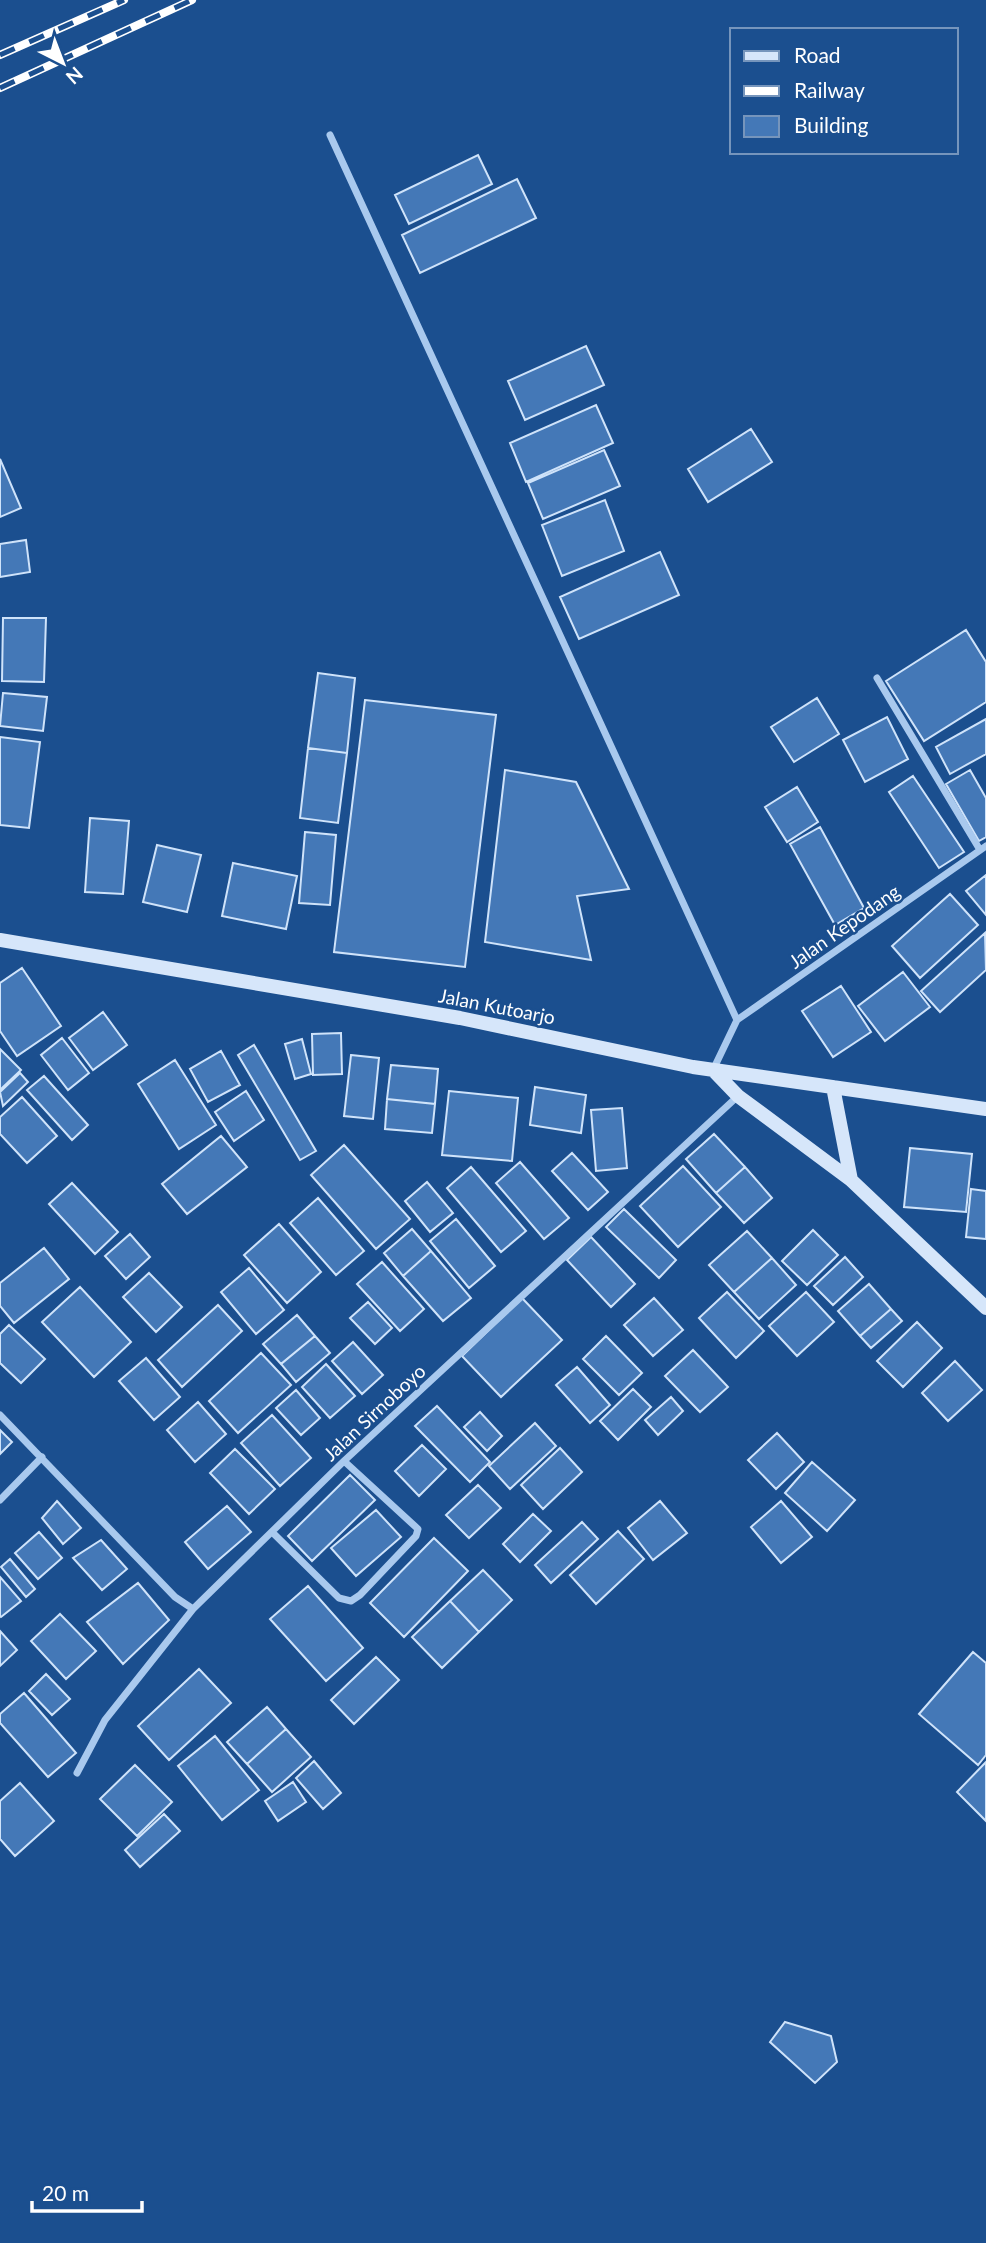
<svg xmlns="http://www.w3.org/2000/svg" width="986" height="2243" font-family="Lato,sans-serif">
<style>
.building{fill:#4478b7;stroke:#cfe3fa;stroke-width:2}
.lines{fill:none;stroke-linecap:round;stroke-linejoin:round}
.minor{stroke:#a9c9ee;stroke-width:7}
.secondary{stroke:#d6e6fa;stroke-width:14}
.rail-casing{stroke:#fff;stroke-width:8}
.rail{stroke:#1b4f8f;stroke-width:5;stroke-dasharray:16;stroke-linecap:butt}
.labels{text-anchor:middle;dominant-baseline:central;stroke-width:5;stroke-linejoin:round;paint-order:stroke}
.street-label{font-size:19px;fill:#fff;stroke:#1b4f8f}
</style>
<rect width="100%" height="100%" fill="#1b4f8f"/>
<path class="building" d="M478 155 492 184 409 224 395 195Z
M517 179 536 218 420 273 402 235Z
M586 346 604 385 525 420 508 381Z
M596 405 613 443 526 482 510 443Z
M751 429 772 462 708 502 688 469Z
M604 450 620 486 543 519 528 483Z
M0 459 21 508 0 517Z
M605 500 624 551 562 576 542 525Z
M26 540 30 572 0 577V544Z
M660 552 679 595 579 639 560 597Z
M3 618H46L44 682 2 681Z
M966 630 986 662V702L924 741 886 681Z
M318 673 355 678 347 753 308 748Z
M3 693 47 697 43 731 0 726Z
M817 698 839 734 794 762 771 727Z
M365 700 496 715 465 967 334 952Z
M887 717 908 759 865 782 843 740Z
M986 719V754L950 774 936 747Z
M0 737 40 742 29 828 0 825Z
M308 748 347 753 338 823 300 818Z
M505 770 576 782 629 889 577 896 591 960 485 942Z
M970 770 986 798V837L979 841 946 784Z
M913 776 964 852 939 868 889 792Z
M797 787 818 822 787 842 765 807Z
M90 818 129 821 123 894 85 892Z
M820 827 864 908 835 925 790 844Z
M305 832 336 835 330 905 299 903Z
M157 845 201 855 187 912 143 902Z
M233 863 297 876 286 929 222 916Z
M986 875V915L966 891Z
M950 894 978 925 920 978 892 946Z
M985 933 986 970 940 1012 921 991Z
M22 968 61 1026 17 1056 0 1031V983Z
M903 972 930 1007 885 1041 858 1006Z
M841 986 871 1032 833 1057 802 1011Z
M103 1012 127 1045 93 1070 69 1038Z
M341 1033 342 1074 313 1075 312 1034Z
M62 1038 89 1073 68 1090 41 1055Z
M302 1039 311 1074 295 1079 285 1044Z
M254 1045 316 1151 300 1160 238 1055Z
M0 1049 21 1070 0 1090Z
M221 1051 240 1085 208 1102 190 1069Z
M351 1055 379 1058 373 1119 344 1116Z
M175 1060 216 1125 179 1149 138 1084Z
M391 1065 438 1069 435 1104 387 1099Z
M20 1073 28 1082 3 1106 0 1092Z
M44 1076 88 1125 72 1140 27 1090Z
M535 1087 586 1095 581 1133 530 1125Z
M246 1091 264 1120 234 1141 215 1112Z
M449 1091 518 1098 512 1161 442 1155Z
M22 1097 57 1136 27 1163 0 1134V1117Z
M387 1099 435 1104 432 1133 385 1129Z
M622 1108 627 1168 596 1171 591 1110Z
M714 1134 745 1167 716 1193 686 1159Z
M221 1136 247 1167 187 1214 162 1184Z
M344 1145 410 1219 376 1249 311 1175Z
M910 1148 972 1154 966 1212 904 1207Z
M572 1153 608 1192 588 1210 552 1171Z
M520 1162 569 1218 544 1239 496 1183Z
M683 1166 721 1207 678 1247 640 1206Z
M471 1167 526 1231 501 1252 447 1188Z
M745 1167 772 1198 744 1223 716 1193Z
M427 1182 453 1213 430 1232 405 1201Z
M72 1183 118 1232 95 1254 49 1204Z
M971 1189 986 1191V1239L966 1237Z
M318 1198 364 1251 336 1275 290 1223Z
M624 1209 676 1260 659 1278 606 1227Z
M456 1219 495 1266 469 1288 430 1241Z
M279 1224 321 1272 287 1303 244 1255Z
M412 1229 431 1251 403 1276 384 1253Z
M813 1230 838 1255 807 1285 782 1261Z
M747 1231 772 1258 734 1292 709 1265Z
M130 1234 150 1257 126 1279 105 1256Z
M591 1237 635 1284 611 1307 567 1260Z
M44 1248 69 1279 14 1323 0 1306V1283Z
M431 1251 471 1298 443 1321 403 1276Z
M845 1257 863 1277 833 1305 814 1286Z
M772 1258 796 1285 759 1319 734 1292Z
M382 1262 424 1309 400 1331 357 1284Z
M249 1268 284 1310 256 1334 221 1292Z
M149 1273 182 1307 156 1332 123 1297Z
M869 1284 891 1309 860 1336 838 1311Z
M80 1287 131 1342 94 1377 42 1322Z
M727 1292 764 1331 736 1358 699 1318Z
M806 1292 834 1322 797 1356 769 1326Z
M522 1298 562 1340 501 1397 462 1356Z
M654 1298 683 1330 653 1356 624 1325Z
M368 1302 392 1328 375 1344 350 1318Z
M218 1305 242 1331 182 1387 158 1360Z
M891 1309 902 1321 871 1348 860 1336Z
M297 1315 315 1336 281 1364 263 1344Z
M917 1322 942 1348 903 1387 877 1361Z
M9 1325 45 1359 21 1383 0 1363V1334Z
M315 1336 330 1353 296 1382 281 1364Z
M606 1336 642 1373 619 1395 583 1359Z
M353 1342 383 1375 362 1394 332 1361Z
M693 1350 728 1387 700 1412 665 1376Z
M261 1353 291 1385 238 1433 209 1401Z
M146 1358 180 1397 154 1420 119 1381Z
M955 1361 982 1390 948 1421 922 1393Z
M326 1364 355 1396 330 1418 302 1387Z
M577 1367 610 1405 590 1423 556 1385Z
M633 1389 651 1407 618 1440 600 1421Z
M296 1390 320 1418 301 1435 276 1408Z
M671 1397 683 1411 658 1435 645 1420Z
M198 1402 226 1434 195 1462 167 1430Z
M437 1406 490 1462 470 1482 415 1426Z
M480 1412 502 1436 487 1451 464 1427Z
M272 1415 311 1458 280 1486 241 1443Z
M535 1423 556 1446 510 1489 489 1466Z
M0 1430 12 1442 0 1454Z
M777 1433 804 1462 776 1489 748 1460Z
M422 1445 446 1469 419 1496 395 1471Z
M560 1448 582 1472 543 1509 521 1485Z
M235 1449 275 1489 249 1514 210 1473Z
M812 1462 855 1500 827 1531 785 1493Z
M350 1475 375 1500 312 1561 288 1536Z
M478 1485 501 1508 469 1538 446 1515Z
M57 1501 81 1528 63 1544 42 1518Z
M660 1501 687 1533 653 1560 628 1528Z
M781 1501 812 1537 781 1563 751 1527Z
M227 1506 251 1532 208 1569 185 1542Z
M376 1510 401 1537 356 1576 331 1548Z
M533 1514 551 1531 520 1562 503 1544Z
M582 1522 598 1539 551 1583 535 1565Z
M618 1531 644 1559 596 1604 570 1575Z
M39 1532 62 1558 38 1579 15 1553Z
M434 1538 468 1571 404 1637 370 1603Z
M101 1540 127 1569 102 1590 73 1558Z
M10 1559 35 1589 26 1597 1 1567Z
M483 1570 512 1600 479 1632 450 1601Z
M0 1577 21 1601 1 1617 0 1616Z
M138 1583 169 1620 123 1664 87 1622Z
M308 1586 363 1648 326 1681 270 1619Z
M450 1601 479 1632 442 1668 412 1637Z
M60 1614 96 1651 66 1679 31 1641Z
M0 1631 17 1650 0 1666Z
M973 1652 986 1663V1755L978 1765 919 1714Z
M376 1657 399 1680 354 1724 331 1700Z
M199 1669 231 1703 169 1760 138 1726Z
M46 1674 70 1699 52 1715 29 1691Z
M24 1693 76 1753 48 1777 0 1723V1714Z
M267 1707 286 1729 247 1764 227 1742Z
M286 1729 311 1757 272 1792 247 1764Z
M215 1736 259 1790 222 1820 178 1766Z
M314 1761 341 1793 323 1809 296 1778Z
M986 1762V1821L957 1792Z
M135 1765 172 1802 137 1836 100 1799Z
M293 1782 306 1802 278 1821 265 1801Z
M20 1783 54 1821 15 1856 0 1839V1801Z
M164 1814 180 1831 140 1867 125 1850Z
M785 2022 831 2036 837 2062 815 2083 770 2042Z"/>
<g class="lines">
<path class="minor" d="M330 135 737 1020
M877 678 980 850
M713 1070 737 1020 986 846
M0 1415 175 1597 193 1609 344 1461 738 1096
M0 1500 42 1457
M272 1532 339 1598 351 1601 360 1595 416 1536 418 1529 344 1461
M77 1773 105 1720 193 1609"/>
<path class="secondary" d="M0 940 460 1018 693 1067 986 1109
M713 1070 738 1096 851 1180 986 1308
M833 1087 851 1180"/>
<defs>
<path id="rail" d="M0 55 124 0
M0 88 192 0"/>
</defs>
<use href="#rail" class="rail-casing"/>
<use href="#rail" class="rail"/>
</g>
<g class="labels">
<g class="street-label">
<text transform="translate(844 926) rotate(-35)">Jalan Kepodang</text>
<text transform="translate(497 1006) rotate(11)">Jalan Kutoarjo</text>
<text transform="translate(374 1412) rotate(-43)">Jalan Sirnoboyo</text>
</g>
</g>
<rect x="730" y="28" width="228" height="126" fill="#1b4f8f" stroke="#7695bc" stroke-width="2"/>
<rect x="744" y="51" width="35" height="10" fill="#d6e6fa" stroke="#7695bc" stroke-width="2"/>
<text x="794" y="63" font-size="21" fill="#ffffff">Road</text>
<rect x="744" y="86" width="35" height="10" fill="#ffffff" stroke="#7695bc" stroke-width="2"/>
<text x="794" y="98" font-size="21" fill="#ffffff">Railway</text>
<rect x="744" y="116" width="35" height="21" fill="#4478b7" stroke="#7695bc" stroke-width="2"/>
<text x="794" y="133" font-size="21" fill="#ffffff">Building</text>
<g transform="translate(63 63) rotate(138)" stroke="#1b4f8f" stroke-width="5" paint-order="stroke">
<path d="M0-5L12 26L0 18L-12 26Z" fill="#ffffff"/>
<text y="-10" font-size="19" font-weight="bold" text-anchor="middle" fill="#ffffff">N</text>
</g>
<path d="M32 2201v10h110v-10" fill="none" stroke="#ffffff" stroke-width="3.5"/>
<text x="42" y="2201" font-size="21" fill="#ffffff" stroke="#1b4f8f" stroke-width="5" paint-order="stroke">20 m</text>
</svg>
